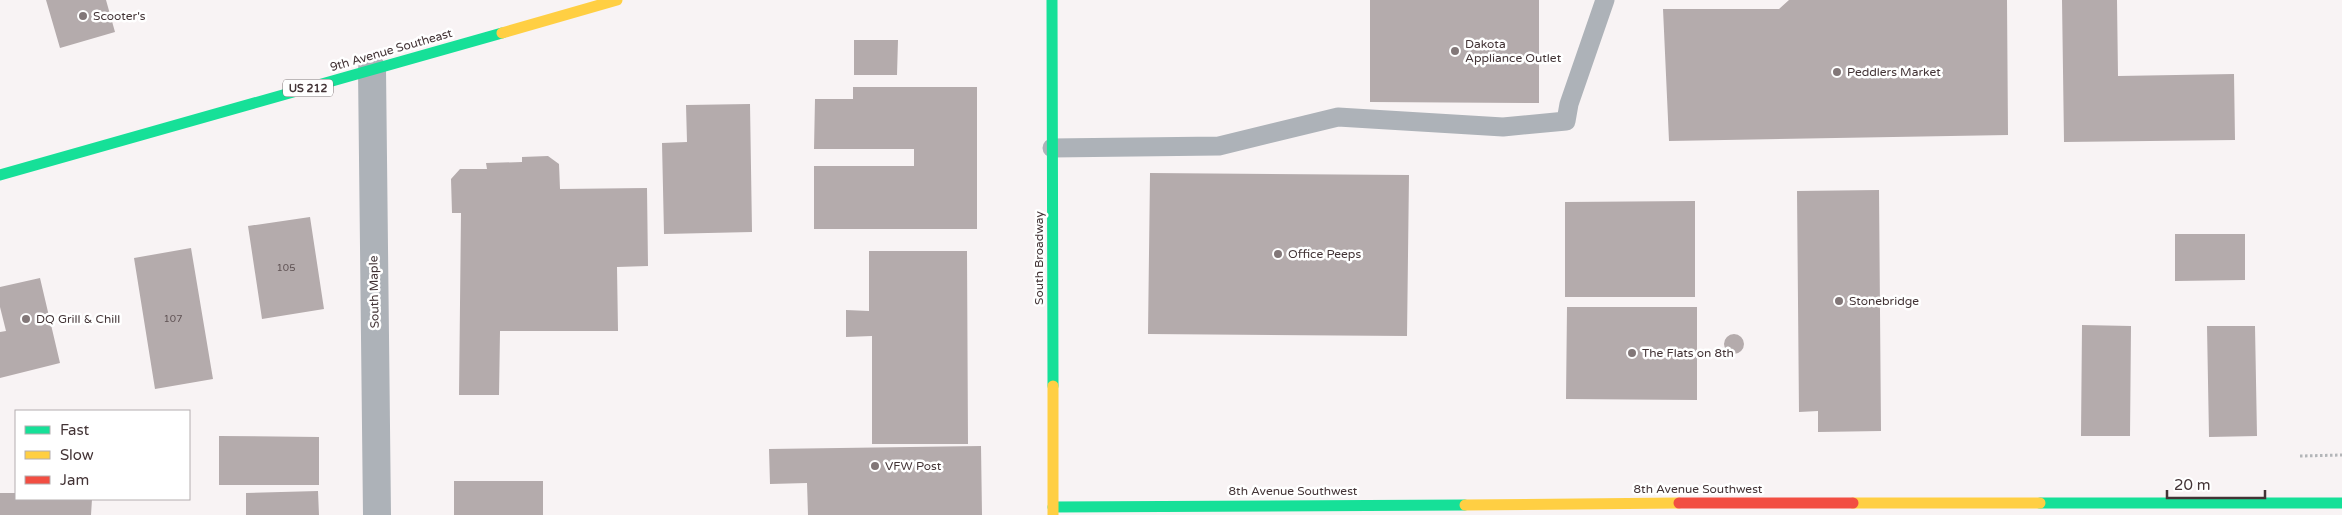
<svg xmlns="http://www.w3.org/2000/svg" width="2342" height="515" font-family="'Varela Round',sans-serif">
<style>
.building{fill:#b4abac}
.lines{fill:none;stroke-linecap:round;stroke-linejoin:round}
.path{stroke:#b3b5b8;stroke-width:3;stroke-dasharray:2.5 2.5;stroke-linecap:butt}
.lane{stroke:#adb2b8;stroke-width:19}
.street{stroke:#adb2b8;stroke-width:28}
.fast{stroke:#16e098;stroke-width:11}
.slow{stroke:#ffcf43;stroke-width:11}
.jam{stroke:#f24e42;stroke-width:11}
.poi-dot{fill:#827778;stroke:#fff;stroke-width:2}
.labels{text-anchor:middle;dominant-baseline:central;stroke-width:5;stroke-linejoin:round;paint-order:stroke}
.number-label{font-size:10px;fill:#5f5254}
.shield{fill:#fff;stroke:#7b7172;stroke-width:1}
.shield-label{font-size:11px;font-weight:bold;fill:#433436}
.poi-label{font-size:12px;fill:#433436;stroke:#fff;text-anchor:start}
.street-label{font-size:12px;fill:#433436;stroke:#fff}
</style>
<rect width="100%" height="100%" fill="#f8f3f4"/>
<path class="building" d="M46 0H106L115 32 60 48Z
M1370 0H1539V103L1370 102Z
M1789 0H2007L2008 135 1669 141 1663 9H1779Z
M2062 0H2117L2118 76 2234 74 2235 140 2064 142Z
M854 40H898L897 75H854Z
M853 87H977V229H814V166H914V149H814L815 99H853Z
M750 104 752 232 664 234 662 143 687 142 686 105Z
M548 156 559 164 560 189 647 188 648 266 617 267 618 331H500L499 395H459L461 213H452L451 179 460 169H487L486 163 522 162V157Z
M1150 173 1409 175 1407 336 1148 334Z
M1879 190 1881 431 1818 432V411L1799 412 1797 191Z
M1695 201V297H1565V202Z
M310 217 324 309 262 319 248 226Z
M2175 234H2245V280L2175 281Z
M191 248 213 379 155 389 134 258Z
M869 251H967L968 444H872V336L846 337V310L869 311Z
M40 278 60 363 0 378V332L6 331 0 307V287Z
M1567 307H1697V400L1566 399Z
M2082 325 2131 326 2130 436H2081Z
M2207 326H2255L2257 436 2209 437Z
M1724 344a10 10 0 1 1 20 0a10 10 0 1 1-20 0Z
M219 436 319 437V485H219Z
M981 446 982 515H808L807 483 770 484 769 449Z
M454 481H543V515H454Z
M318 491 319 515H246V493Z
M0 493H16V499H92L91 515H0Z"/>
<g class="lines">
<path class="path" d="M2300 456 2342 455"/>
<path class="lane" d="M1052 148 1219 146 1338 117 1503 127 1566 121 1569 104 1605 0"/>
<path class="street" d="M372 69 377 515"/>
<path class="fast" d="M1052 0 1053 386
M0 175 502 33
M2040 503H2342
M1053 507 1465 505"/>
<path class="slow" d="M502 33 617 0
M1053 386V515
M1853 503H2040
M1465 505 1679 503"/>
<path class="jam" d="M1679 503H1853"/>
</g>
<g class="poi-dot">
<circle cx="83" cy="16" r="5"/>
<circle cx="1455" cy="51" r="5"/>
<circle cx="1837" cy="72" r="5"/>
<circle cx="1278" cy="254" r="5"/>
<circle cx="1839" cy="301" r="5"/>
<circle cx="26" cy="319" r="5"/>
<circle cx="1632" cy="353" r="5"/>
<circle cx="875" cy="466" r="5"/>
</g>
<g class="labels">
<g class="number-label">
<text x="286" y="268">105</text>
<text x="173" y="319">107</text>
</g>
<rect class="shield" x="283" y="79.5" width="50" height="17" rx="4"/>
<g class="shield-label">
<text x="308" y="88">US 212</text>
</g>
<g class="poi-label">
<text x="93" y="16">Scooter's</text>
<text x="1465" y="44">Dakota<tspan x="1465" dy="14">Appliance Outlet</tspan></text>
<text x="1847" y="72">Peddlers Market</text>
<text x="1288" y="254">Office Peeps</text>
<text x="1849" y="301">Stonebridge</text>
<text x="36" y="319">DQ Grill &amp; Chill</text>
<text x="1642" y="353">The Flats on 8th</text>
<text x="885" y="466">VFW Post</text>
</g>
<g class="street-label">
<text transform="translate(391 50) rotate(-16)">9th Avenue Southeast</text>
<text transform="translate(1039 258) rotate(-90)">South Broadway</text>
<text transform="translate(374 292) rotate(-91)">South Maple</text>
<text x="1698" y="489">8th Avenue Southwest</text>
<text x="1293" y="491">8th Avenue Southwest</text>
</g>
</g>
<rect x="15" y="410" width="175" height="90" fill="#ffffff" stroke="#b4aeaf"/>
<rect x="25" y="426" width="25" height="8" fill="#16e098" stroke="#b4aeaf"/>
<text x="60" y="435" font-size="15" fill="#433436">Fast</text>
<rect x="25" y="451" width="25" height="8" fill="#ffcf43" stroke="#b4aeaf"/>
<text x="60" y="460" font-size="15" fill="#433436">Slow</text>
<rect x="25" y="476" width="25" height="8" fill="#f24e42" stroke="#b4aeaf"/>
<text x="60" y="485" font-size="15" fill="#433436">Jam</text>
<path d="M2167 490v8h98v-8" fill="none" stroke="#433436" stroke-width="2.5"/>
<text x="2174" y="490" font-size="15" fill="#433436" stroke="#ffffff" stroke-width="4" paint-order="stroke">20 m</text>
</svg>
